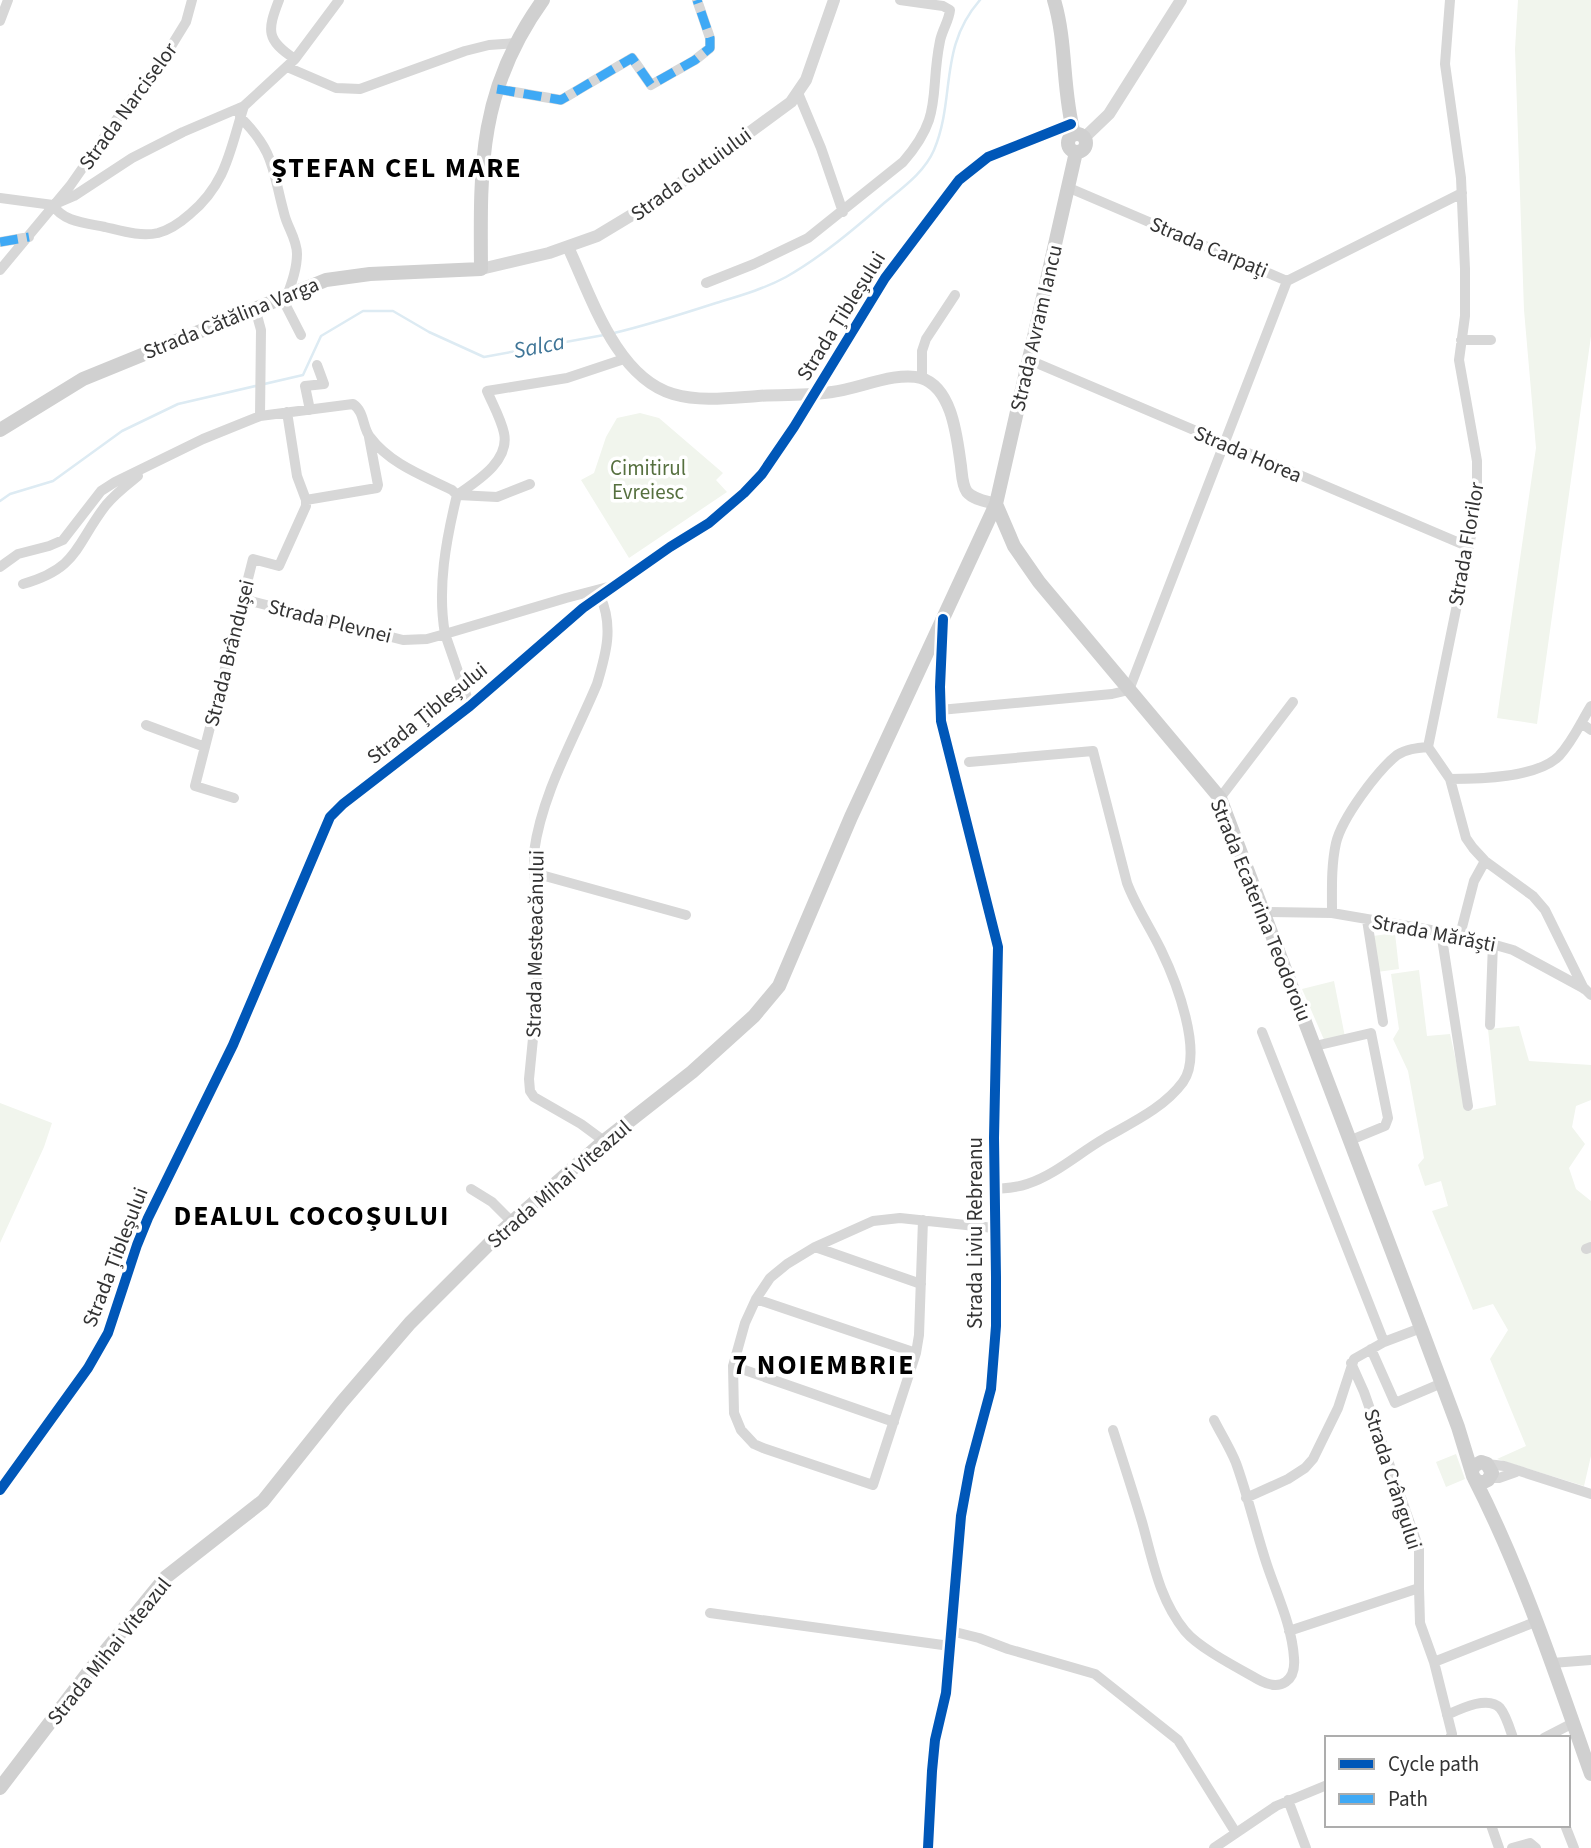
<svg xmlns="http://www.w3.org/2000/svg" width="1591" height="1848" font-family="'Source Sans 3',sans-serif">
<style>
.green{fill:#f1f5ed}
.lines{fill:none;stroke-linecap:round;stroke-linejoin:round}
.stream{stroke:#ddebf3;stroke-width:2.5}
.minor{stroke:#d7d7d7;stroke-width:10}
.tertiary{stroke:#d7d7d7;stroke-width:12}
.secondary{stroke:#d0d0d0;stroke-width:14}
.quiet{stroke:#3fa9f5;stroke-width:9;stroke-dasharray:18 9;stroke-linecap:butt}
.cycleway-casing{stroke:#fff;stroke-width:15}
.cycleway{stroke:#0057b8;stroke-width:10}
.labels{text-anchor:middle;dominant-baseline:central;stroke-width:7;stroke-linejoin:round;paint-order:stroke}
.street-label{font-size:21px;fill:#333;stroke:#fff}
.park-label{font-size:21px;fill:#56703f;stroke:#fff}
.water-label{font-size:23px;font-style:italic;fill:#3f7597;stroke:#fff}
.district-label{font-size:28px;font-weight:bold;letter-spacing:2px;fill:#000;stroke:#fff}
</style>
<rect width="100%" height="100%" fill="#fff"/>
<path class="green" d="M1518 0H1591V336L1537 724 1497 718 1536 448 1524 310 1515 49Z
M640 413 659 418 723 473 716 480 727 492 629 558 581 480 594 473 606 437 617 418Z
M1395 933 1399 969 1377 972 1373 936Z
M1419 970 1427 1036 1450 1034 1467 1111 1496 1105 1488 1029 1519 1026 1529 1061 1591 1065V1100L1576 1106 1572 1127 1585 1144 1569 1168 1576 1189 1591 1201V1456L1584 1486 1497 1459 1526 1446 1490 1359 1508 1330 1493 1304 1473 1310 1432 1211 1448 1206 1441 1181 1425 1186 1418 1165 1424 1158 1408 1071 1393 1039 1399 1029 1391 974Z
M1334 981 1345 1037 1325 1042 1302 989Z
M0 1103 52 1123 44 1147 0 1243Z
M1456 1454 1465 1479 1446 1487 1436 1462Z"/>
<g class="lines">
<path class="stream" d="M614 333C648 325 682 314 716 303 739 296 764 289 786 277 821 257 853 230 883 204 902 188 924 173 934 150 956 97 938 48 980 0
M0 501 10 494 53 481 122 431 178 404 303 375 321 336 363 311H393L429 332 484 357 604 335"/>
<path class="minor" d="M279 0C267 31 266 40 295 59
M0 21 8 0
M287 67 336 88 360 89 465 51 489 45 516 43
M497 89 561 100 632 58 651 85 695 60 710 48V38L697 0
M798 93 821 148 843 212
M240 117C275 152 272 169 284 213 287 227 297 239 297 254 297 268 292 282 287 296
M1067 187 1287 281
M0 198 53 205
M53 205 74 196 132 158 183 132 244 106 295 59 339 0
M53 205C63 222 86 223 105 227 122 231 141 237 158 233 169 230 181 222 190 214 227 183 230 149 244 106
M0 242 29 237
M0 270 70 186 128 103 159 66 186 22 192 0
M1287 281 1462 193
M706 283 754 264 808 238 903 162C944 115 929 95 940 41 942 30 949 21 950 10L943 6 900 0
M282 298 301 335
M255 308 261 330 260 416
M1461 340H1491
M1027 359 1469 547
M922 379V351L926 339 955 295
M310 410 305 386 324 384 317 365
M457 495C477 481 510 461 504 433 501 419 493 405 487 391L567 378 624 359
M458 495 497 497 530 484
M306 500 377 488 378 485 369 437
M0 567 18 554 49 546 63 540 101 491 115 482 203 439 260 416 353 404C365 412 362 427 370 437 390 464 424 476 452 490L457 495
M23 584C79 568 75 545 106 505 116 493 127 485 138 476
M600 596C614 626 606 654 597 684 574 739 542 793 534 852L538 988 529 1079 530 1091 534 1097 581 1124 604 1141
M243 599 403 640 427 639 445 634C437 588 446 540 457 495
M470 706 445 634 566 598 608 587
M940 710 1112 694 1129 690 1287 281
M1581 723 1591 730
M146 725 205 747
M1428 747 1472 531 1477 493V461L1459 360 1465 316V269L1461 178 1445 64 1450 0
M1428 747 1450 779 1466 838 1473 848 1485 861 1533 896 1545 910 1584 989
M969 762 1093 751 1127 883C1136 907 1150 927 1161 950 1176 981 1204 1053 1183 1082 1164 1108 1131 1123 1105 1138 1079 1153 1055 1175 1027 1184 1016 1188 1005 1188 995 1189
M1450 779C1479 779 1537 778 1559 756 1573 741 1581 722 1591 706
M234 798 195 786 253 559 279 566 306 506V500L297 476 287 412
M1220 798 1293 702
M534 873 686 915
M1265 912 1332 913 1460 935 1513 950 1585 989 1591 995
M1332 913C1332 889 1331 866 1336 843 1342 818 1377 771 1397 755 1406 749 1417 748 1428 747
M1367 920 1383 1022
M1441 932 1468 1106
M1460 935 1474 881 1485 861
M1490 1025 1493 943
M1262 1032 1384 1342
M1315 1046 1371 1033 1388 1118 1385 1126 1351 1140
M471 1189 492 1202 512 1222
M923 1220 919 1335 916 1353 873 1485 763 1448 754 1444 741 1430 734 1413 733 1366 745 1323 756 1299 770 1278 787 1264 815 1247 873 1221 900 1218 994 1228
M815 1247 921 1284
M1586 1249 1591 1247
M756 1299 916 1353
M1371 1349 1395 1403 1442 1383
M733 1366 894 1422
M1113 1430C1123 1461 1133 1492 1142 1522 1153 1561 1159 1599 1185 1631 1200 1649 1240 1669 1261 1681 1281 1691 1296 1681 1294 1658 1292 1626 1277 1595 1267 1565 1256 1532 1248 1496 1236 1463 1230 1448 1221 1434 1214 1420
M1487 1464 1504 1466 1591 1494
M1490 1478H1499L1516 1472
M0 1490 88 1368 108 1333 137 1245 148 1218 233 1045 330 817 343 804 470 706 583 608 670 547 709 523 744 493 762 474 794 427 885 278 959 180 988 157 1071 124
M1246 1498 1288 1479 1305 1468 1313 1459 1338 1408 1354 1359 1384 1342 1421 1328
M1419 1588 1420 1623 1434 1662
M710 1613 950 1646
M951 1631 979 1638 1008 1649 1095 1674 1178 1740 1236 1833
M1289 1631 1419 1588V1549L1364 1392 1351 1363
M1552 1663 1591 1660
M1447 1715C1460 1709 1488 1695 1500 1708 1506 1715 1510 1729 1513 1738
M1450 1738 1452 1734 1434 1662 1535 1622
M1544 1738 1573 1723
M1288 1800 1306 1848
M1491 1825 1499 1848
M1565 1825 1574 1848
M928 1848 932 1771 935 1740 946 1693 961 1516 970 1467 991 1389 996 1326V1277L994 1138 998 947 941 721 940 687 943 623
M1214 1848 1276 1806 1327 1785
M1512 1848 1530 1843 1536 1848"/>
<path class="tertiary" d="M1085 137 1109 114 1181 0
M568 247C591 296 616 377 673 394 701 402 729 398 758 396 782 394 809 396 832 392 858 389 896 371 921 378 953 388 957 439 961 466 962 474 962 485 967 492 974 500 986 501 996 504
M481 269 549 253 597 236 660 198 791 102 806 80 834 0"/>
<path class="secondary" d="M1054 0C1067 43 1062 90 1074 134
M1068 143a9 9 0 1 1 18 0a9 9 0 1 1-18 0Z
M0 430 83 379 326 280 370 274 481 269C480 164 479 89 543 0
M996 504 1014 546 1039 582 1220 798 1421 1328 1458 1427 1473 1476C1476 1482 1482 1484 1488 1480L1492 1473 1487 1464 1481 1462 1474 1466 1472 1471
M1474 1478C1522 1572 1556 1675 1591 1774
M0 1788 90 1670 166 1577 263 1501 342 1402 410 1323 502 1231 604 1141 692 1072 754 1016 779 986 851 817 996 504 1076 152"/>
<path class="quiet" d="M497 89 561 100 632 58 651 85 695 60 710 48V38L697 0
M0 242 29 237"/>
<defs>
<path id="cycleway" d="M0 1490 88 1368 108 1333 137 1245 148 1218 233 1045 330 817 343 804 470 706 583 608 670 547 709 523 744 493 762 474 794 427 885 278 959 180 988 157 1071 124
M928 1848 932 1771 935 1740 946 1693 961 1516 970 1467 991 1389 996 1326V1277L994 1138 998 947 941 721 940 687 943 619"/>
</defs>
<use href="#cycleway" class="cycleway-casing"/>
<use href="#cycleway" class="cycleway"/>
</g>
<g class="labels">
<g class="street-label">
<text transform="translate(128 106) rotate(-54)">Strada Narciselor</text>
<text transform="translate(691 174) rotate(-36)">Strada Gutuiului</text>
<text transform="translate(1209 247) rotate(23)">Strada Carpați</text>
<text transform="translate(841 316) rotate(-58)">Strada Țibleșului</text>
<text transform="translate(231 318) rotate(-22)">Strada Cătălina Varga</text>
<text transform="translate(1036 328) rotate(-77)">Strada Avram Iancu</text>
<text transform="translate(1248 454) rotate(23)">Strada Horea</text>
<text transform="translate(1466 544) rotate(-80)">Strada Florilor</text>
<text transform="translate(330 621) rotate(14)">Strada Plevnei</text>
<text transform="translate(229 653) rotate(-76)">Strada Brândușei</text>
<text transform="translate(427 713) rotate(-39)">Strada Țibleșului</text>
<text transform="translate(1261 910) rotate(68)">Strada Ecaterina Teodoroiu</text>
<text transform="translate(1434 933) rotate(11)">Strada Mărăști</text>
<text transform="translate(535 944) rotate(-89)">Strada Mesteacănului</text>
<text transform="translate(559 1184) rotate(-41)">Strada Mihai Viteazul</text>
<text transform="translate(975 1233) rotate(-90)">Strada Liviu Rebreanu</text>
<text transform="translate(115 1257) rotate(-69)">Strada Țibleșului</text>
<text transform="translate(1393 1479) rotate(72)">Strada Crângului</text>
<text transform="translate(109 1651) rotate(-51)">Strada Mihai Viteazul</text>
</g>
<g class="park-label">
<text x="648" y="468">Cimitirul<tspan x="648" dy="24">Evreiesc</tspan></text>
</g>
<g class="water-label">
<text transform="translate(539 346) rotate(-11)">Salca</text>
</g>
<g class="district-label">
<text x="397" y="168">ȘTEFAN CEL MARE</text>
<text x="312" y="1216">DEALUL COCOȘULUI</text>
<text x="824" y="1365">7 NOIEMBRIE</text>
</g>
</g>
<rect x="1325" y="1736" width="245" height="91" fill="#ffffff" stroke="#adadad" stroke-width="2"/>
<rect x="1339" y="1759" width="35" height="10" fill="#0057b8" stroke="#adadad" stroke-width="2"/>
<text x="1388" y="1771" font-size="21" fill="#333333">Cycle path</text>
<rect x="1339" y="1794" width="35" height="10" fill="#3fa9f5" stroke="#adadad" stroke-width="2"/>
<text x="1388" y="1806" font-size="21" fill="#333333">Path</text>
</svg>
